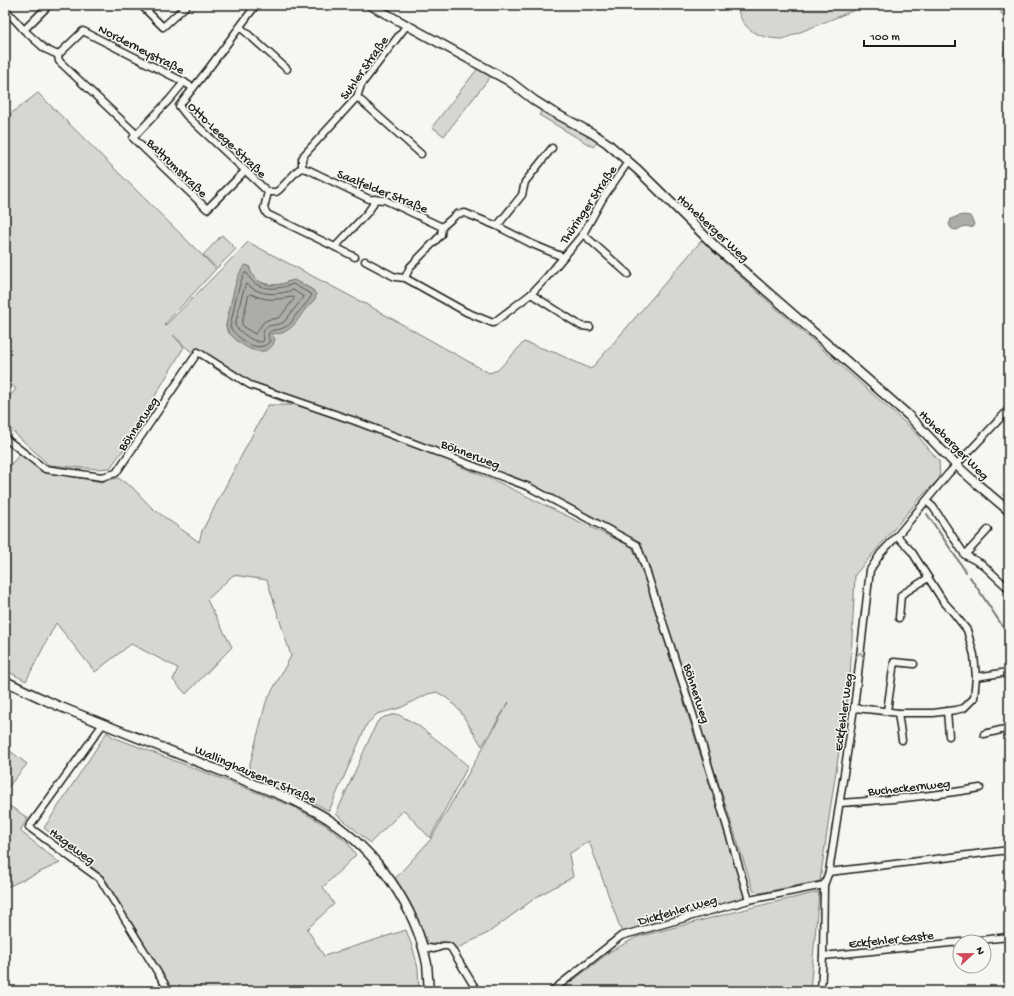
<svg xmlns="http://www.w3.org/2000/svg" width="1014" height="996" font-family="'Gochi Hand',sans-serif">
  <rect width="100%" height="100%" fill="#f6f6f2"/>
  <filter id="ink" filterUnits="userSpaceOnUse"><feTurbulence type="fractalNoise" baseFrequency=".025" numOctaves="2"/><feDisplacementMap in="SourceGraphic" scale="8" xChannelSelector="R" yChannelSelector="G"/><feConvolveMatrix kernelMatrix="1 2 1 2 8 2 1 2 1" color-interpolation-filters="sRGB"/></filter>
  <g filter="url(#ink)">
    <g fill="#d6d6d2" stroke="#797977" fill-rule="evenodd">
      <path d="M 737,5 L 867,5 L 783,39 C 760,39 740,30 737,5 Z"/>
      <path d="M 997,5 L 1009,5 L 1009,68 L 1003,59 L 1008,25 Z"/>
      <path d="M 479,67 L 494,72 L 444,136 L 432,127 Z"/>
      <path d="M 38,93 L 216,269 L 164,325 L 165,326 L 248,242 L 373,308 L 489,373 L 498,370 L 524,342 L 556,353 L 591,369 L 702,240 L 724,262 L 911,428 L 939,461 L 940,478 L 921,497 L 855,575 L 850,680 L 831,804 L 820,881 L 760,893 L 753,890 L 646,559 L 641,545 L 635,540 L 528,484 L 440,451 L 457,465 L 500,483 L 563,514 L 632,547 L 641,567 L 669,654 L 745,898 L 622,933 L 589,841 L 569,854 L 573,877 L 538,896 L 488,933 L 452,951 L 445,942 L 439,942 L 431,945 L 420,944 L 391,883 L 431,839 L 509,702 L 482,746 L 460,711 L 448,699 L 437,692 L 428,694 L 400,708 L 377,714 L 367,724 L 329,811 L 299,794 L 248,772 L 266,702 L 291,656 L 267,580 L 233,575 L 207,600 L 232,647 L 186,694 L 173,680 L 178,668 L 131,644 L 95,672 L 56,623 L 26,681 L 5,670 L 5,471 L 21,453 L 44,471 L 101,482 L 118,478 L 132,487 L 152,508 L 199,542 L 202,531 L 268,405 L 292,405 L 273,398 L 223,374 L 189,350 L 173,335 L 184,347 L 123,450 L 110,468 L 97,469 L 49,465 L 5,424 L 5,402 L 16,389 L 5,378 L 5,118 ZM 249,266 C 250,269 251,273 252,275 C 258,284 272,286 282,284 C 285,283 288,281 291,281 C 295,280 310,288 314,291 L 314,300 C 307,307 299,314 295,323 L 273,333 L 271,336 L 275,339 L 252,350 L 236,339 L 227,331 L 226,325 L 237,280 Z"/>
      <path d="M 542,110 L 571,126 L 598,142 L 593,147 L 539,115 Z"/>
      <path d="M 222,235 L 236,249 L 217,268 L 203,255 Z"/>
      <path d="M 397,714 L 416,724 L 441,743 L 468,766 L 430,838 L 404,810 L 370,843 L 353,828 L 336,814 L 377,722 L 384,717 Z"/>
      <path d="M 107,732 L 113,737 L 292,806 L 327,826 L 348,843 L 356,855 L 323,887 L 334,904 L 307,929 L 324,956 L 406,930 L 413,949 L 418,968 L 419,991 L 170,991 L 171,988 L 104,877 L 44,828 Z"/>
      <path d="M 5,747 L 27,764 L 5,791 Z"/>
      <path d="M 5,803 L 28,818 L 20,831 L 60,863 L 5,888 Z"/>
      <path d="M 819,892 L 810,991 L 572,991 L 567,985 L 611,951 L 637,937 L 758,906 Z"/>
    </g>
    <g fill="#acaca9" stroke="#727271">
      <path d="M 964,215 L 970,216 L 974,224 L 972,228 C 966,225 963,226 957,230 L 952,229 L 949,225 L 951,219 L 958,216 Z"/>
      <path d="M 246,265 L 249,266 C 253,283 266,287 282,284 C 286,283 290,281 294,280 L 311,289 L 316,294 C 316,297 316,298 314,300 C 312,303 309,305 307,307 C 300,315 296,326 286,331 C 282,334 278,334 273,333 L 272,335 L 275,339 C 268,368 226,338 226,325 C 230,311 235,271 246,265 Z"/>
    </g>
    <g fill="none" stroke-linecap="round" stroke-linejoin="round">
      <g stroke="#565654" stroke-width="1">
        <path d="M 245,273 L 247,273 C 255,292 277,290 293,284 L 309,293 L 312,295 C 310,300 300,310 296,315 C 294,317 293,320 291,323 C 289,325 286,327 283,328 C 279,331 272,328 269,333 C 267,336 269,339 270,341 C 259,356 237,338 230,327 L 236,298 L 241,281 Z"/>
        <path d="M 246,284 C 249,285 251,288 254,289 C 266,296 281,294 293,290 L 304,297 L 303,298 L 284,322 C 275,328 259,321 264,340 L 262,342 C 252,342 242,333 235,326 L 241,299 Z"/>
        <path d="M 249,295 L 251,294 C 259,298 268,300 277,299 C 283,299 289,297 294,297 L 294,299 L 280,317 C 275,320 270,318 265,321 C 260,325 259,331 255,334 L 245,328 L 242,324 Z"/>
      </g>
      <g stroke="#727271" stroke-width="2">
        <path d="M 927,514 L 966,572"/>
        <path d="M 970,577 L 1009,636"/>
      </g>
      <g stroke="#1c1c1c" stroke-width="9">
        <g id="minor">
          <path d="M 141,5 L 163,27 L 187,5"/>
          <path d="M 256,5 L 209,68 L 179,106 L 186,115 L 268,192"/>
          <path d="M 5,9 L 24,30 L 45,49 L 58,55"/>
          <path d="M 240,27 L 287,69"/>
          <path d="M 24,30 L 49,5"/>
          <path d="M 184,82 L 170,99 L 133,138 L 207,209 L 245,171"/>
          <path d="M 357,97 L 421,154"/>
          <path d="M 136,134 L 59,61 L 58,55 L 83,31 L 184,82 L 193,88"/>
          <path d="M 552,148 L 525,182 L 522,195 L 497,226 L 532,244 L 563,257"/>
          <path d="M 302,168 L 309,170 L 369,199 L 385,200 L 442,227 L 457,214 L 465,213 L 497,226"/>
          <path d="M 375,199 L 372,206 L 368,212 L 335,247 L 267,214 L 264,208 L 268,192 L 276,192 L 279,190 L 298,170 L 302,168 L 302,159 L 304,155 L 357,97 L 361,85 L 407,25"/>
          <path d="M 583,234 L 628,274"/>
          <path d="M 335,247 L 355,257"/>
          <path d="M 365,261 L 395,277 L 405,278 L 466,312 L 493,323 L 531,294 L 546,278 L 583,234 L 603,198 L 628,162"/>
          <path d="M 405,278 L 410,267 L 441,235 L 442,227"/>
          <path d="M 531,294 L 581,326 L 590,327"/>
          <path d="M 5,438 L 45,469 L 102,477 L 116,473 L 198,352 L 250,385 L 355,421 L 529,487 L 637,545 L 645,567 L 696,724 L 749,900"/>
          <path d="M 926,501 L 933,507 L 965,555 L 982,564 L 1009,589"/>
          <path d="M 965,555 L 988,530"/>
          <path d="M 899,618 L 901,595 L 928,578"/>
          <path d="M 976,677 L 1008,672"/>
          <path d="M 854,708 L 876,710 L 898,713 L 933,713 L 956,710 L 964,708 L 974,698 L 976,677 L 974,655 L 967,630 L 952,611 L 943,601 L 912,552 L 897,536"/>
          <path d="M 887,711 L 894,662 L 914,664"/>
          <path d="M 947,711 L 949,736"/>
          <path d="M 898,713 L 902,740"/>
          <path d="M 103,724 L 29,827 L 100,879 L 166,986 L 164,991"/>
          <path d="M 984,734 L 1009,728"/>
          <path d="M 840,803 C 887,800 934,796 980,788"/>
          <path d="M 829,872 L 1009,850"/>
          <path d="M 423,947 L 434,949 L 443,946 L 448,946 L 451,948 L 477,991"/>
          <path d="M 823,956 L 1009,937"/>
          <path d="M 552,991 L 621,936 L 749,900 L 824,885"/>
          <path d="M 821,991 L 823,956 L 824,885 L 829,872 L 854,708 L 870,570 L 881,553 L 897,536 L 948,474 L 1009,409"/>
        </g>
      </g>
      <g stroke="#1c1c1c" stroke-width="11">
        <g id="tertiary">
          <path d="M 370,5 L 509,81 L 535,101 L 551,111 L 592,133 L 607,143 L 638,170 L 717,248 L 747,274 L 908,415 L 956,465 L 976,483 L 1009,511"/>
          <path d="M 5,681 L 30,693 L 56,705 L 293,800 C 305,806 317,812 328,819 C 377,852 415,905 427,964 C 428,973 428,982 429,991"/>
        </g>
      </g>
      <use href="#minor" stroke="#f6f6f2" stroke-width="6"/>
      <use href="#tertiary" stroke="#f6f6f2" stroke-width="8"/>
    </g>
    <defs><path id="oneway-chevron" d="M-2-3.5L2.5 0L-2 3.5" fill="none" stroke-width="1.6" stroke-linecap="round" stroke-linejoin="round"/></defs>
    <use stroke="#949492" href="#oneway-chevron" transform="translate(860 655) rotate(-83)"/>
  </g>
  <g text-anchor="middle" stroke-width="3" stroke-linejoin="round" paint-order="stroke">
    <g font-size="13" fill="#1c1c1c" stroke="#f6f6f2">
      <text transform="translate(142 48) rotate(27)" y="5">Norderneystraße</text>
      <text transform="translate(363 67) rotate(-55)" y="5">Suhler Straße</text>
      <text transform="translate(228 139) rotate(44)" y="5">Otto-Leege-Straße</text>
      <text transform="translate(178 167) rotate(44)" y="5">Baltrumstraße</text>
      <text transform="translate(383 190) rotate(22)" y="5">Saalfelder Straße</text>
      <text transform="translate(587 204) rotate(-56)" y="5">Thüringer Straße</text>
      <text transform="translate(714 227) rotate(43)" y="5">Hoheberger Weg</text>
      <text transform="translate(137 423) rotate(-56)" y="5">Böhnerweg</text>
      <text transform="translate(955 444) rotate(45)" y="5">Hoheberger Weg</text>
      <text transform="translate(471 453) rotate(21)" y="5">Böhnerweg</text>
      <text transform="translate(698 693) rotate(72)" y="5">Böhnerweg</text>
      <text transform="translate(842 712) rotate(-82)" y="5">Eckfehler Weg</text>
      <text transform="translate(256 773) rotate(23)" y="5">Wallinghausener Straße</text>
      <text transform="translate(909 786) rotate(-6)" y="5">Bucheckernweg</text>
      <text transform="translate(73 845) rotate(36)" y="5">Hageweg</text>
      <text transform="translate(677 909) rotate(-16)" y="5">Dickfehler Weg</text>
      <text transform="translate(891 938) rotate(-6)" y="5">Eckfehler Gaste</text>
    </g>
  </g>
  <rect width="1014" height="996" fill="none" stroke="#f6f6f2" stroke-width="20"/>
  <rect x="10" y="10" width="994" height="976" fill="none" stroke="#1c1c1c" stroke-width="1.5" filter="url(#ink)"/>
  <g transform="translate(972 954) rotate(68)"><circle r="19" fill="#f6f6f2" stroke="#9f9f9c"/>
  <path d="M0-3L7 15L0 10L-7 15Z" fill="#d1495b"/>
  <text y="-6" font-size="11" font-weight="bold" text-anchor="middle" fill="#1c1c1c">N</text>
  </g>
  <path d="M864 40v6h91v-6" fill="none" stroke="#1c1c1c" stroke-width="2"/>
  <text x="870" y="40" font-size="12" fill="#1c1c1c" stroke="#f6f6f2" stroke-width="3" paint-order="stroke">100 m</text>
</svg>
